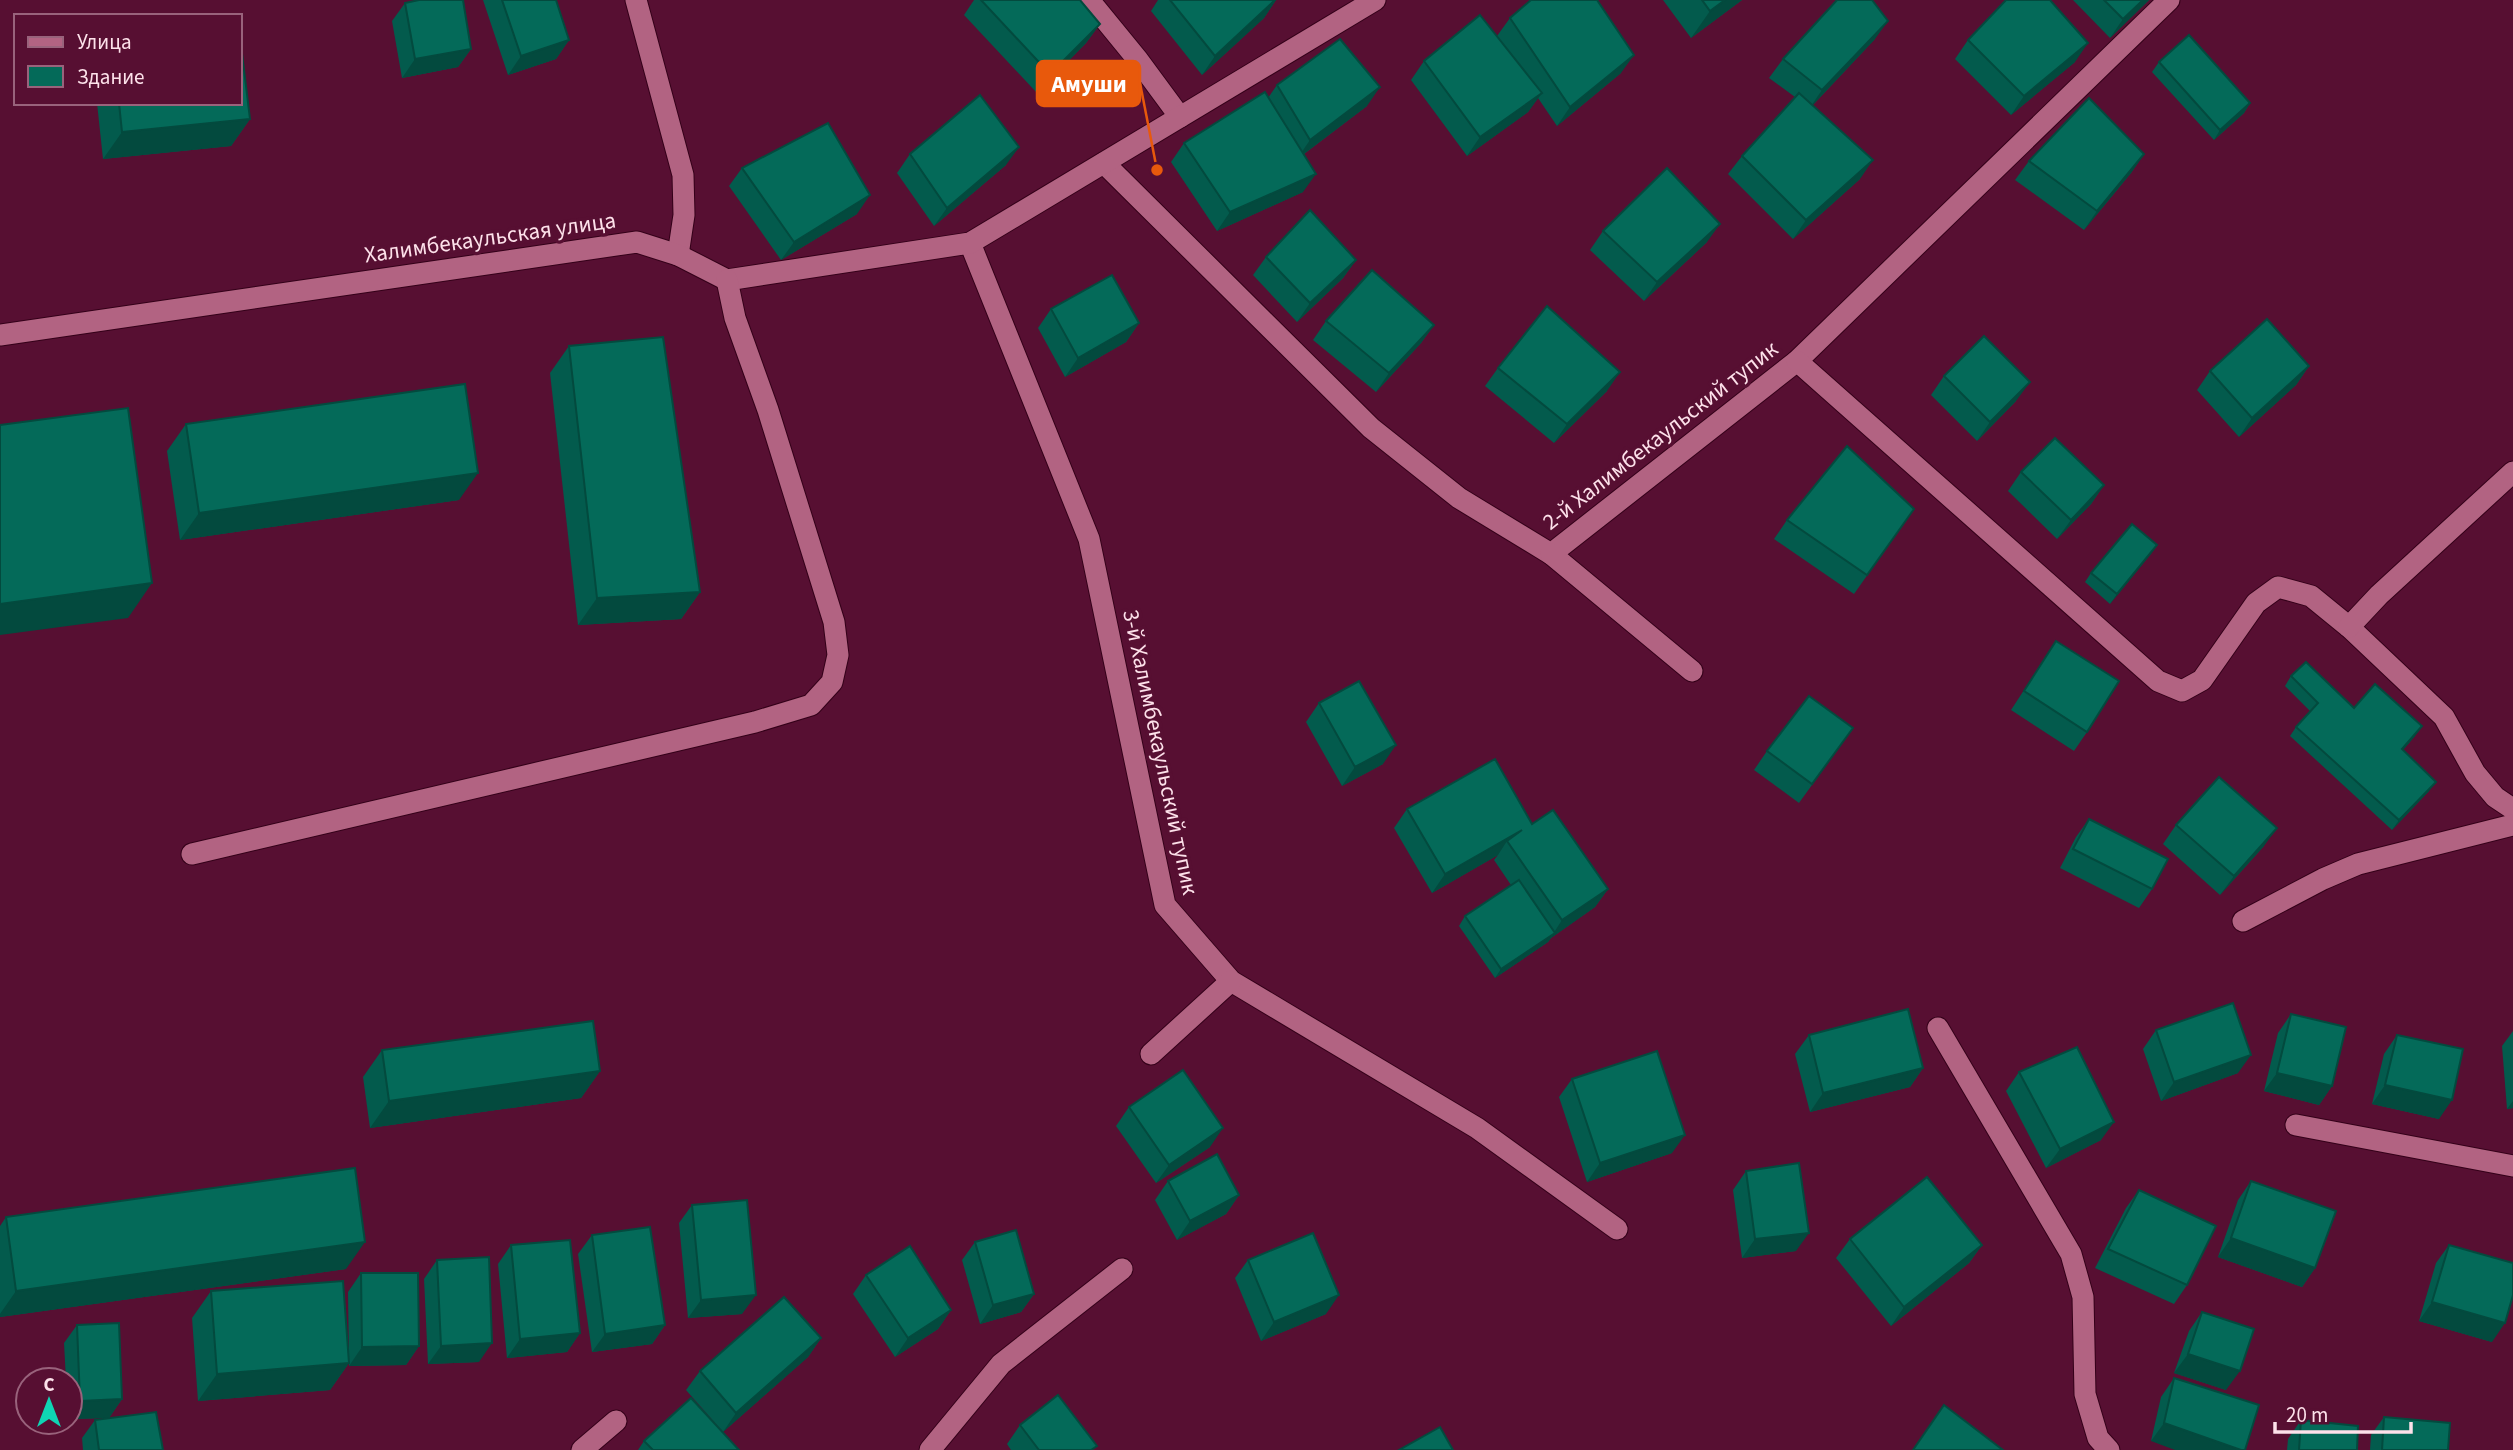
<svg xmlns="http://www.w3.org/2000/svg" width="2513" height="1450" font-family="'Source Sans 3',sans-serif">
  <rect width="100%" height="100%" fill="#570f32"/>
  <g fill="none" stroke-linecap="round" stroke-linejoin="round">
    <g stroke="#340019" stroke-width="23">
      <g id="minor">
        <path d="M 636,0 L 683,175 L 684,215 L 678,255"/>
        <path d="M 1089,0 L 1138,60 L 1180,117"/>
        <path d="M 1104,163 L 1371,428 L 1459,498 L 1551,554 L 1797,361 L 2169,0"/>
        <path d="M 970,243 L 1089,539 L 1165,905 L 1231,981 L 1477,1128 L 1617,1229"/>
        <path d="M 0,335 L 637,242 L 678,255 L 727,280 L 970,243 L 1375,0"/>
        <path d="M 1797,361 L 2158,681 L 2182,691 L 2202,680 L 2256,603 L 2278,587 L 2311,596 L 2349,627 L 2444,717 L 2475,773 L 2495,797 L 2513,809"/>
        <path d="M 1551,554 L 1692,671"/>
        <path d="M 2349,627 L 2379,595 L 2513,472"/>
        <path d="M 192,854 L 755,722 L 811,705 L 832,682 L 838,655 L 834,622 L 768,410 L 735,318 L 727,280"/>
        <path d="M 2243,921 L 2323,879 L 2358,864 L 2513,825"/>
        <path d="M 1938,1028 L 2071,1254 L 2083,1297 L 2085,1394 L 2098,1438 L 2109,1450"/>
        <path d="M 1151,1054 L 1231,981"/>
        <path d="M 2296,1125 L 2513,1166"/>
        <path d="M 582,1450 L 616,1421"/>
        <path d="M 930,1450 L 1001,1364 L 1122,1269"/>
      </g>
    </g>
    <use href="#minor" stroke="#b26382" stroke-width="21"/>
  </g>
  <g fill="#035b4d">
    <path d="M 483,0 L 556,0 L 569,40 L 556,59 L 508,75 Z"/>
    <path d="M 974,0 L 1080,0 L 1100,24 L 1086,43 L 1037,93 L 964,15 Z"/>
    <path d="M 1158,0 L 1276,0 L 1264,18 L 1202,75 L 1151,11 Z"/>
    <path d="M 1663,0 L 1742,0 L 1691,38 Z"/>
    <path d="M 2073,0 L 2149,0 L 2110,38 Z"/>
    <path d="M 405,3 L 471,49 L 458,67 L 402,78 L 392,21 Z"/>
    <path d="M 1510,18 L 1621,73 L 1557,126 L 1538,98 L 1528,112 L 1467,156 L 1411,80 L 1424,61 L 1497,36 Z"/>
    <path d="M 1875,39 L 1812,106 L 1860,179 L 1793,239 L 1728,174 L 1742,156 L 1795,97 L 1769,78 L 1783,59 Z"/>
    <path d="M 1968,40 L 2075,62 L 2011,115 L 1955,59 Z"/>
    <path d="M 2159,62 L 2250,103 L 2244,113 L 2214,140 L 2152,72 Z"/>
    <path d="M 1277,85 L 1367,106 L 1304,154 L 1303,192 L 1217,231 L 1171,162 L 1184,143 L 1268,98 Z"/>
    <path d="M 97,103 L 240,103 L 250,119 L 231,146 L 103,159 Z"/>
    <path d="M 910,154 L 1006,165 L 934,226 L 897,173 Z"/>
    <path d="M 2144,154 L 2131,173 L 2084,230 L 2015,180 L 2029,161 Z"/>
    <path d="M 742,168 L 857,214 L 781,260 L 729,186 Z"/>
    <path d="M 1603,231 L 1707,242 L 1644,301 L 1590,250 Z"/>
    <path d="M 1266,257 L 1356,260 L 1343,278 L 1297,322 L 1253,275 Z"/>
    <path d="M 1051,309 L 1139,323 L 1126,342 L 1065,377 L 1038,328 Z"/>
    <path d="M 1326,321 L 1434,325 L 1421,343 L 1376,392 L 1313,340 Z"/>
    <path d="M 569,346 L 700,592 L 681,619 L 578,625 L 550,373 Z"/>
    <path d="M 2309,366 L 2296,385 L 2239,437 L 2197,390 L 2210,371 Z"/>
    <path d="M 1498,368 L 1607,391 L 1554,443 L 1485,386 Z"/>
    <path d="M 1944,376 L 2016,401 L 1977,441 L 1931,395 Z"/>
    <path d="M 186,424 L 459,500 L 180,540 L 167,451 Z"/>
    <path d="M 2021,472 L 2104,485 L 2091,504 L 2057,539 L 2008,491 Z"/>
    <path d="M 1914,509 L 1854,594 L 1774,539 L 1787,520 Z"/>
    <path d="M 2157,545 L 2110,604 L 2085,582 L 2091,573 Z"/>
    <path d="M 2056,641 L 2087,732 L 2074,751 L 2011,710 Z"/>
    <path d="M 2291,676 L 2354,708 L 2415,736 L 2403,750 L 2429,791 L 2392,830 L 2290,736 L 2296,727 L 2311,712 L 2285,686 Z"/>
    <path d="M 1319,703 L 1383,764 L 1342,786 L 1306,722 Z"/>
    <path d="M 1853,728 L 1799,803 L 1754,770 L 1767,751 Z"/>
    <path d="M 1407,809 L 1532,824 L 1608,889 L 1595,907 L 1551,938 L 1548,942 L 1495,978 L 1459,926 L 1465,916 L 1511,885 L 1494,860 L 1498,855 L 1432,893 L 1394,828 Z"/>
    <path d="M 2089,819 L 2152,889 L 2139,908 L 2060,868 L 2076,837 Z"/>
    <path d="M 2176,825 L 2264,846 L 2220,895 L 2163,844 Z"/>
    <path d="M 2291,1014 L 2332,1086 L 2319,1105 L 2264,1091 L 2278,1033 Z"/>
    <path d="M 2156,1030 L 2238,1073 L 2161,1101 L 2143,1049 Z"/>
    <path d="M 2513,1031 L 2513,1108 L 2507,1109 L 2502,1046 Z"/>
    <path d="M 1809,1035 L 1923,1068 L 1910,1087 L 1810,1112 L 1795,1054 Z"/>
    <path d="M 2397,1035 L 2439,1119 L 2372,1104 L 2384,1054 Z"/>
    <path d="M 382,1050 L 600,1071 L 581,1098 L 370,1128 L 363,1077 Z"/>
    <path d="M 2019,1072 L 2101,1140 L 2046,1168 L 2006,1091 Z"/>
    <path d="M 1572,1079 L 1672,1153 L 1587,1182 L 1559,1097 Z"/>
    <path d="M 1129,1107 L 1210,1147 L 1156,1183 L 1116,1126 Z"/>
    <path d="M 1746,1171 L 1796,1251 L 1742,1258 L 1733,1190 Z"/>
    <path d="M 1168,1181 L 1239,1195 L 1226,1214 L 1177,1240 L 1155,1200 Z"/>
    <path d="M 2251,1181 L 2315,1268 L 2302,1287 L 2218,1257 L 2238,1200 Z"/>
    <path d="M 2139,1190 L 2187,1285 L 2174,1304 L 2095,1268 L 2126,1208 Z"/>
    <path d="M 692,1205 L 742,1314 L 688,1318 L 679,1223 Z"/>
    <path d="M 6,1217 L 346,1269 L 0,1317 L 0,1226 Z"/>
    <path d="M 592,1235 L 665,1325 L 652,1344 L 592,1352 L 578,1254 Z"/>
    <path d="M 1850,1239 L 1982,1245 L 1969,1263 L 1891,1326 L 1836,1258 Z"/>
    <path d="M 975,1242 L 1034,1294 L 1021,1312 L 980,1324 L 962,1260 Z"/>
    <path d="M 511,1245 L 580,1333 L 567,1352 L 507,1358 L 498,1264 Z"/>
    <path d="M 2449,1245 L 2492,1342 L 2419,1321 L 2436,1263 Z"/>
    <path d="M 437,1260 L 479,1362 L 428,1364 L 424,1279 Z"/>
    <path d="M 1248,1260 L 1326,1314 L 1261,1341 L 1235,1278 Z"/>
    <path d="M 361,1273 L 419,1346 L 406,1365 L 349,1366 L 349,1363 L 330,1390 L 198,1401 L 192,1318 L 211,1291 L 349,1359 L 348,1292 Z"/>
    <path d="M 866,1275 L 951,1310 L 938,1329 L 895,1357 L 853,1294 Z"/>
    <path d="M 2202,1312 L 2226,1390 L 2174,1373 L 2189,1331 Z"/>
    <path d="M 77,1325 L 122,1399 L 109,1418 L 163,1450 L 83,1450 L 82,1438 L 95,1420 L 107,1418 L 70,1419 L 70,1380 L 66,1380 L 64,1343 Z"/>
    <path d="M 821,1338 L 808,1357 L 723,1432 L 686,1390 L 700,1371 Z"/>
    <path d="M 2174,1378 L 2259,1405 L 2151,1441 L 2161,1397 Z"/>
    <path d="M 2384,1417 L 2448,1450 L 2370,1450 L 2371,1435 Z"/>
    <path d="M 2301,1420 L 2357,1450 L 2287,1450 L 2288,1439 Z"/>
    <path d="M 1020,1425 L 1094,1450 L 1011,1450 L 1007,1444 Z"/>
    <path d="M 644,1441 L 739,1450 L 638,1450 Z"/>
  </g>
  <g fill="#034a3e">
    <path d="M 1276,0 L 1264,18 L 1202,75 L 1215,56 Z"/>
    <path d="M 1725,0 L 1742,0 L 1691,38 L 1710,11 Z"/>
    <path d="M 2143,0 L 2149,0 L 2110,38 L 2123,19 Z"/>
    <path d="M 1888,21 L 1875,39 L 1809,109 L 1822,90 Z"/>
    <path d="M 1100,24 L 1086,43 L 1037,93 L 1050,74 Z"/>
    <path d="M 569,40 L 556,59 L 508,75 L 521,56 Z"/>
    <path d="M 2088,43 L 2075,62 L 2011,115 L 2024,96 Z"/>
    <path d="M 471,49 L 458,67 L 402,78 L 415,59 Z"/>
    <path d="M 1634,55 L 1621,73 L 1557,126 L 1570,107 Z"/>
    <path d="M 1380,87 L 1367,106 L 1297,159 L 1310,140 Z"/>
    <path d="M 1542,93 L 1528,112 L 1467,156 L 1480,137 Z"/>
    <path d="M 2250,103 L 2244,113 L 2214,140 L 2220,130 Z"/>
    <path d="M 250,119 L 231,146 L 103,159 L 122,132 Z"/>
    <path d="M 1019,147 L 1006,165 L 934,226 L 947,208 Z"/>
    <path d="M 2144,154 L 2131,173 L 2084,230 L 2097,211 Z"/>
    <path d="M 1873,160 L 1860,179 L 1793,239 L 1806,220 Z"/>
    <path d="M 1316,174 L 1303,192 L 1217,231 L 1230,212 Z"/>
    <path d="M 870,195 L 857,214 L 781,260 L 794,242 Z"/>
    <path d="M 1720,224 L 1707,242 L 1644,301 L 1657,282 Z"/>
    <path d="M 1356,260 L 1343,278 L 1297,322 L 1310,303 Z"/>
    <path d="M 1139,323 L 1126,342 L 1065,377 L 1078,358 Z"/>
    <path d="M 1434,325 L 1421,343 L 1376,392 L 1389,373 Z"/>
    <path d="M 2309,366 L 2296,385 L 2239,437 L 2252,418 Z"/>
    <path d="M 1620,372 L 1607,391 L 1554,443 L 1567,424 Z"/>
    <path d="M 2030,382 L 2016,401 L 1977,441 L 1990,422 Z"/>
    <path d="M 478,473 L 459,500 L 180,540 L 199,513 Z"/>
    <path d="M 2104,485 L 2091,504 L 2057,539 L 2071,520 Z"/>
    <path d="M 2157,545 L 2151,554 L 2110,604 L 2117,594 Z"/>
    <path d="M 152,583 L 128,618 L 0,635 L 0,604 Z"/>
    <path d="M 700,592 L 681,619 L 578,625 L 597,598 Z"/>
    <path d="M 2422,726 L 2415,736 L 2395,759 L 2402,749 Z"/>
    <path d="M 1396,745 L 1383,764 L 1342,786 L 1355,767 Z"/>
    <path d="M 2436,782 L 2429,791 L 2392,830 L 2399,820 Z"/>
    <path d="M 2277,828 L 2264,846 L 2220,895 L 2234,876 Z"/>
    <path d="M 1522,830 L 1507,841 L 1498,855 L 1432,893 L 1445,874 Z"/>
    <path d="M 1608,889 L 1595,907 L 1551,938 L 1548,942 L 1495,978 L 1501,969 L 1553,934 L 1562,920 Z"/>
    <path d="M 2251,1055 L 2238,1073 L 2161,1101 L 2174,1082 Z"/>
    <path d="M 1923,1068 L 1910,1087 L 1810,1112 L 1823,1093 Z"/>
    <path d="M 600,1071 L 581,1098 L 370,1128 L 389,1101 Z"/>
    <path d="M 2277,1073 L 2332,1086 L 2319,1105 L 2264,1091 Z"/>
    <path d="M 2385,1085 L 2452,1100 L 2439,1119 L 2372,1104 Z"/>
    <path d="M 2513,1101 L 2513,1108 L 2507,1109 Z"/>
    <path d="M 2114,1122 L 2101,1140 L 2046,1168 L 2060,1149 Z"/>
    <path d="M 1223,1128 L 1210,1147 L 1156,1183 L 1169,1165 Z"/>
    <path d="M 1685,1135 L 1672,1153 L 1587,1182 L 1600,1163 Z"/>
    <path d="M 1239,1195 L 1226,1214 L 1177,1240 L 1190,1221 Z"/>
    <path d="M 1809,1233 L 1796,1251 L 1742,1258 L 1755,1239 Z"/>
    <path d="M 2231,1238 L 2315,1268 L 2302,1287 L 2218,1257 Z"/>
    <path d="M 365,1242 L 346,1269 L 0,1317 L 0,1314 L 16,1291 Z"/>
    <path d="M 1982,1245 L 1969,1263 L 1891,1326 L 1904,1307 Z"/>
    <path d="M 1034,1294 L 1021,1312 L 980,1324 L 993,1305 Z"/>
    <path d="M 756,1295 L 742,1314 L 688,1318 L 701,1300 Z"/>
    <path d="M 1339,1295 L 1326,1314 L 1261,1341 L 1274,1322 Z"/>
    <path d="M 2432,1302 L 2505,1323 L 2492,1342 L 2419,1321 Z"/>
    <path d="M 951,1310 L 938,1329 L 895,1357 L 908,1338 Z"/>
    <path d="M 665,1325 L 652,1344 L 592,1352 L 605,1334 Z"/>
    <path d="M 580,1333 L 567,1352 L 507,1358 L 520,1339 Z"/>
    <path d="M 821,1338 L 808,1357 L 723,1432 L 736,1413 Z"/>
    <path d="M 492,1343 L 479,1362 L 428,1364 L 441,1346 Z"/>
    <path d="M 419,1346 L 406,1365 L 349,1366 L 362,1347 Z"/>
    <path d="M 2188,1354 L 2240,1371 L 2226,1390 L 2174,1373 Z"/>
    <path d="M 349,1363 L 330,1390 L 198,1401 L 217,1374 Z"/>
    <path d="M 122,1399 L 109,1418 L 70,1419 L 70,1415 L 80,1401 Z"/>
    <path d="M 2164,1423 L 2241,1450 L 2175,1450 L 2151,1441 Z"/>
  </g>
  <g fill="#046a59" stroke="#034a3e" stroke-width="2">
    <path d="M 419,0 L 463,0 L 471,49 L 415,59 L 405,3 Z"/>
    <path d="M 502,0 L 556,0 L 569,40 L 521,56 Z"/>
    <path d="M 981,0 L 1080,0 L 1100,24 L 1050,74 Z"/>
    <path d="M 1170,0 L 1275,0 L 1215,56 Z"/>
    <path d="M 1531,0 L 1597,0 L 1634,55 L 1570,107 L 1510,18 Z"/>
    <path d="M 1702,0 L 1725,0 L 1710,11 Z"/>
    <path d="M 1837,0 L 1872,0 L 1888,21 L 1822,90 L 1783,59 Z"/>
    <path d="M 2006,0 L 2050,0 L 2088,43 L 2024,96 L 1968,40 Z"/>
    <path d="M 2104,0 L 2143,0 L 2123,19 Z"/>
    <path d="M 1480,15 L 1542,93 L 1480,137 L 1424,61 Z"/>
    <path d="M 2189,35 L 2250,103 L 2220,130 L 2159,62 Z"/>
    <path d="M 240,37 L 250,119 L 122,132 L 119,103 L 240,103 Z"/>
    <path d="M 1340,39 L 1380,87 L 1310,140 L 1277,85 Z"/>
    <path d="M 1265,92 L 1316,174 L 1230,212 L 1184,143 Z"/>
    <path d="M 1799,93 L 1873,160 L 1806,220 L 1742,156 Z"/>
    <path d="M 980,95 L 1019,147 L 947,208 L 910,154 Z"/>
    <path d="M 2089,98 L 2144,154 L 2097,211 L 2029,161 Z"/>
    <path d="M 828,123 L 870,195 L 794,242 L 742,168 Z"/>
    <path d="M 1667,168 L 1720,224 L 1657,282 L 1603,231 Z"/>
    <path d="M 1310,210 L 1356,260 L 1310,303 L 1266,257 Z"/>
    <path d="M 1372,270 L 1434,325 L 1389,373 L 1326,321 Z"/>
    <path d="M 1112,275 L 1139,323 L 1078,358 L 1051,309 Z"/>
    <path d="M 1547,306 L 1620,372 L 1567,424 L 1498,368 Z"/>
    <path d="M 2267,319 L 2309,366 L 2252,418 L 2210,371 Z"/>
    <path d="M 1984,336 L 2030,382 L 1990,422 L 1944,376 Z"/>
    <path d="M 663,337 L 700,592 L 597,598 L 569,346 Z"/>
    <path d="M 465,384 L 478,473 L 199,513 L 186,424 Z"/>
    <path d="M 128,408 L 152,583 L 0,604 L 0,425 Z"/>
    <path d="M 2055,438 L 2104,485 L 2071,520 L 2021,472 Z"/>
    <path d="M 1847,446 L 1914,509 L 1867,575 L 1787,520 Z"/>
    <path d="M 2132,524 L 2157,545 L 2117,594 L 2091,573 Z"/>
    <path d="M 2056,641 L 2119,681 L 2087,732 L 2024,691 Z"/>
    <path d="M 2306,662 L 2354,708 L 2375,684 L 2422,726 L 2402,749 L 2436,782 L 2399,820 L 2296,727 L 2318,703 L 2291,676 Z"/>
    <path d="M 1359,681 L 1396,745 L 1355,767 L 1319,703 Z"/>
    <path d="M 1809,696 L 1853,728 L 1812,784 L 1767,751 Z"/>
    <path d="M 1495,759 L 1532,824 L 1553,810 L 1608,889 L 1562,920 L 1507,841 L 1522,830 L 1445,874 L 1407,809 Z"/>
    <path d="M 2219,777 L 2277,828 L 2234,876 L 2176,825 Z"/>
    <path d="M 2089,819 L 2168,859 L 2152,889 L 2073,849 Z"/>
    <path d="M 1519,880 L 1555,933 L 1501,969 L 1465,916 Z"/>
    <path d="M 2233,1003 L 2251,1055 L 2174,1082 L 2156,1030 Z"/>
    <path d="M 1908,1009 L 1923,1068 L 1823,1093 L 1809,1035 Z"/>
    <path d="M 2291,1014 L 2346,1027 L 2332,1086 L 2277,1073 Z"/>
    <path d="M 593,1021 L 600,1071 L 389,1101 L 382,1050 Z"/>
    <path d="M 2397,1035 L 2463,1049 L 2452,1100 L 2385,1085 Z"/>
    <path d="M 2077,1047 L 2114,1122 L 2060,1149 L 2019,1072 Z"/>
    <path d="M 1657,1051 L 1685,1135 L 1600,1163 L 1572,1079 Z"/>
    <path d="M 1183,1070 L 1223,1128 L 1169,1165 L 1129,1107 Z"/>
    <path d="M 1217,1154 L 1239,1195 L 1190,1221 L 1168,1181 Z"/>
    <path d="M 1799,1163 L 1809,1233 L 1755,1239 L 1746,1171 Z"/>
    <path d="M 355,1168 L 365,1242 L 16,1291 L 6,1217 Z"/>
    <path d="M 1927,1177 L 1982,1245 L 1904,1307 L 1850,1239 Z"/>
    <path d="M 2251,1181 L 2336,1211 L 2315,1268 L 2231,1238 Z"/>
    <path d="M 2139,1190 L 2216,1226 L 2187,1285 L 2108,1249 Z"/>
    <path d="M 747,1200 L 756,1295 L 701,1300 L 692,1205 Z"/>
    <path d="M 650,1227 L 665,1325 L 605,1334 L 592,1235 Z"/>
    <path d="M 1016,1230 L 1034,1294 L 993,1305 L 975,1242 Z"/>
    <path d="M 1313,1233 L 1339,1295 L 1274,1322 L 1248,1260 Z"/>
    <path d="M 570,1240 L 580,1333 L 520,1339 L 511,1245 Z"/>
    <path d="M 2449,1245 L 2513,1263 L 2513,1295 L 2505,1323 L 2432,1302 Z"/>
    <path d="M 910,1246 L 951,1310 L 908,1338 L 866,1275 Z"/>
    <path d="M 489,1257 L 492,1343 L 441,1346 L 437,1260 Z"/>
    <path d="M 361,1273 L 418,1273 L 419,1346 L 362,1347 Z"/>
    <path d="M 343,1281 L 349,1363 L 217,1374 L 211,1291 Z"/>
    <path d="M 784,1297 L 821,1338 L 736,1413 L 700,1371 Z"/>
    <path d="M 2202,1312 L 2254,1329 L 2240,1371 L 2188,1354 Z"/>
    <path d="M 119,1323 L 122,1399 L 80,1401 L 77,1325 Z"/>
    <path d="M 2174,1378 L 2259,1405 L 2245,1450 L 2241,1450 L 2164,1423 Z"/>
    <path d="M 1058,1395 L 1097,1446 L 1091,1450 L 1039,1450 L 1020,1425 Z"/>
    <path d="M 691,1398 L 739,1450 L 653,1450 L 644,1441 Z"/>
    <path d="M 1944,1405 L 2003,1450 L 1913,1450 Z"/>
    <path d="M 156,1412 L 163,1450 L 99,1450 L 95,1420 Z"/>
    <path d="M 2384,1417 L 2450,1423 L 2448,1450 L 2382,1450 Z"/>
    <path d="M 2301,1420 L 2358,1426 L 2357,1450 L 2299,1450 Z"/>
    <path d="M 1440,1427 L 1453,1450 L 1399,1450 Z"/>
  </g>
  <g text-anchor="middle" stroke-width="7" stroke-linejoin="round" paint-order="stroke">
    <g font-size="23" fill="#fde1ea" stroke="#570f32">
      <text transform="translate(490 237) rotate(-8)" y="8">Халимбекаульская улица</text>
      <text transform="translate(1660 435) rotate(-38)" y="8">2-й Халимбекаульский тупик</text>
      <text transform="translate(1161 752) rotate(78)" y="8">3-й Халимбекаульский тупик</text>
    </g>
  </g>
  <path fill="none" stroke="#e8590c" stroke-width="2.5" d="M1157 170L1140 83"/>
  <circle fill="#e8590c" stroke="#570f32" stroke-width="2.5" cx="1157" cy="170" r="7"/>
  <rect fill="#e8590c" stroke="#e8590c" stroke-width="2.5" x="1037" y="61" width="103" height="45" rx="7"/>
  <g font-size="24" text-anchor="middle" font-weight="bold" fill="#fff">
    <text x="1089" y="92">Амуши</text>
  </g>
  <rect x="14" y="14" width="228" height="91" fill="#570f32" stroke="#99637c" stroke-width="2"/>
  <rect x="28" y="37" width="35" height="10" fill="#b26382" stroke="#99637c" stroke-width="2"/>
  <text x="77" y="49" font-size="21" fill="#fde1ea">Улица</text>
  <rect x="28" y="66" width="35" height="21" fill="#046a59" stroke="#99637c" stroke-width="2"/>
  <text x="77" y="84" font-size="21" fill="#fde1ea">Здание</text>
  <g transform="translate(49 1401)"><circle r="33" fill="#570f32" stroke="#99637c" stroke-width="2"/>
  <path d="M0-5L12 26L0 18L-12 26Z" fill="#0fd5b4"/>
  <text y="-10" font-size="19" font-weight="bold" text-anchor="middle" fill="#fde1ea">С</text>
  </g>
  <path d="M2275 1422v10h136v-10" fill="none" stroke="#fde1ea" stroke-width="3.5"/>
  <text x="2286" y="1422" font-size="21" fill="#fde1ea" stroke="#570f32" stroke-width="5" paint-order="stroke">20 m</text>
</svg>
